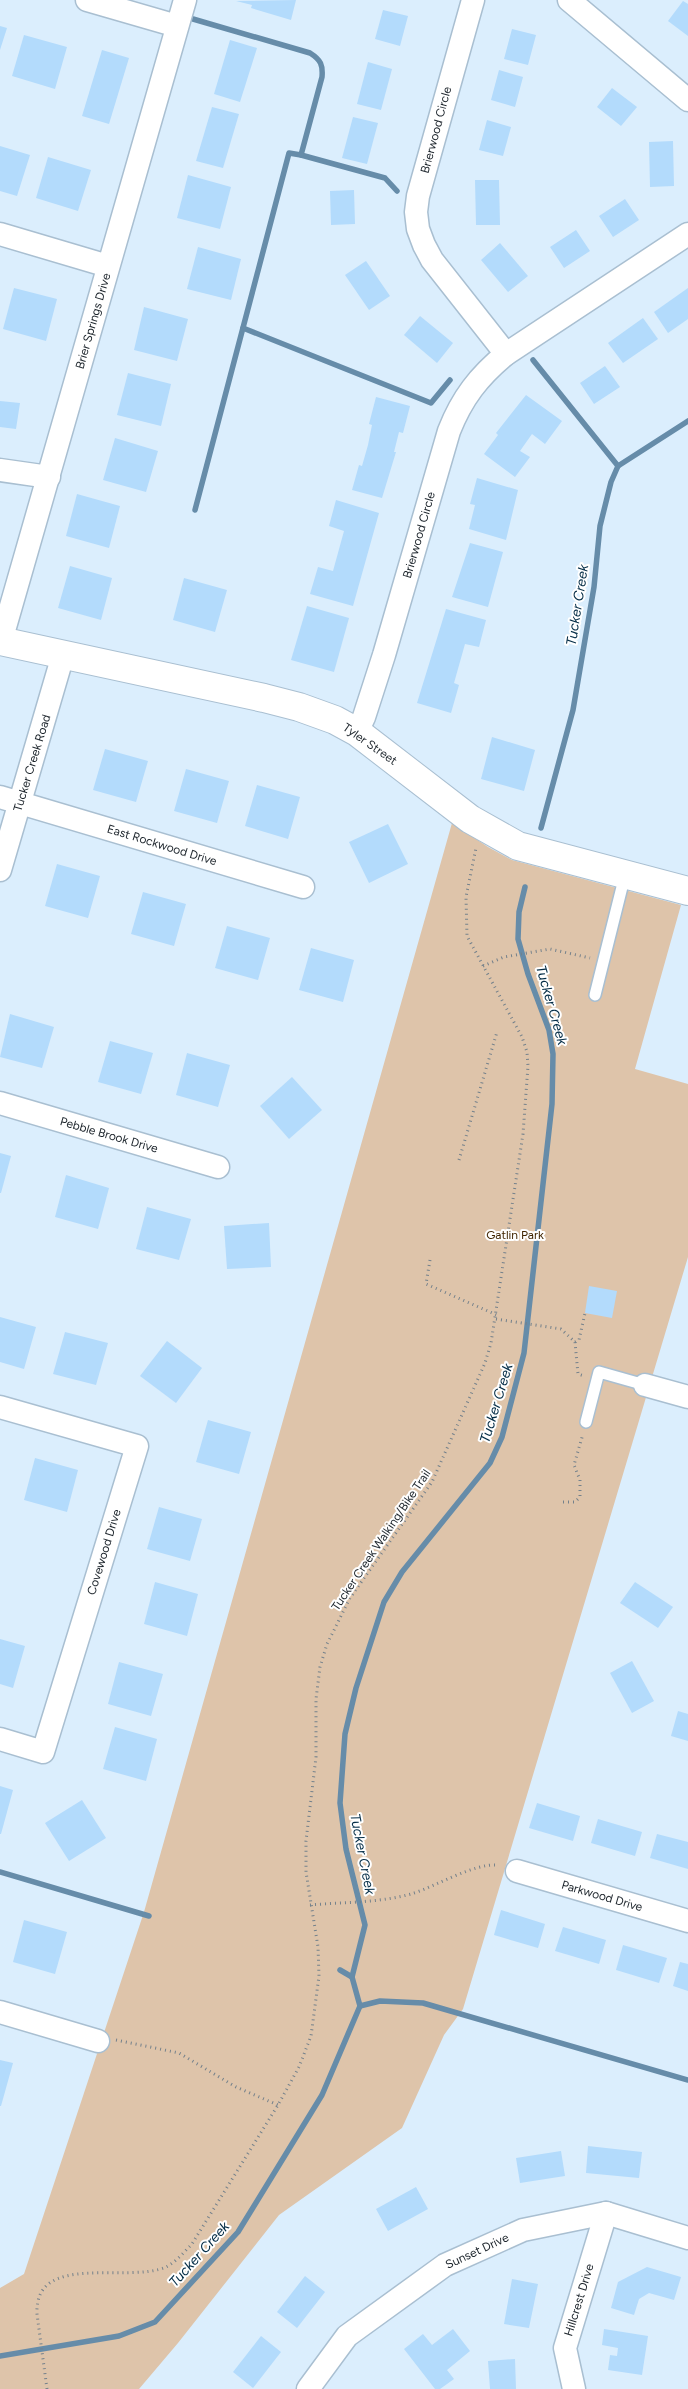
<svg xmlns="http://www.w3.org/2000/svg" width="688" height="2389" font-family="Figtree,sans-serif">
  <rect width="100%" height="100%" fill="#dbeefd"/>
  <path fill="#dec4aa" d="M 452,823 L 488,847 L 512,860 L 681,905 L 635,1069 L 688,1084 L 688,1257 L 463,2009 L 444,2035 L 402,2128 L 279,2215 L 178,2343 L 139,2389 L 0,2389 L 0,2288 L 24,2274 L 144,1912 Z"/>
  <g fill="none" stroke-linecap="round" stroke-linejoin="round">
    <g stroke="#668ca9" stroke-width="5.5">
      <path d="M 193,19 L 310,53 C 321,60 323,65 322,77 L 301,155 L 385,178 L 397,191"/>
      <path d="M 243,328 L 431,403 L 450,380"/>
      <path d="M 533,360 L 618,466"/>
      <path d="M 195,510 L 289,153 L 301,155"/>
      <path d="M 541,828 L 573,710 L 594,587 L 600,526 L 611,482 L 618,466 L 688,421"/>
      <path d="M 0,1872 L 149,1916"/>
      <path d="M 340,1970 L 352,1977"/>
      <path d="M 360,2006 L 380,2001 L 423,2003 L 688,2080"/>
      <path d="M 0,2356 L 119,2336 L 155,2322 L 238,2232 L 322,2095 L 360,2006 L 352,1977 L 365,1925 L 346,1849 L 340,1803 L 345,1734 L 356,1688 L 384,1602 L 402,1572 L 490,1463 L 502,1437 L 524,1353 L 552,1104 L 553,1054 L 549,1030 L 528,974 L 518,939 L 519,912 L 525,887"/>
    </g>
  </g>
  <g fill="#b3dbfc">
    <path d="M 296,0 L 291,20 L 251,8 L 252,5 L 236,1 Z"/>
    <path d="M 683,1 L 688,4 L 688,36 L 668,21 Z"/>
    <path d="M 383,10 L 408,16 L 400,46 L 375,39 Z"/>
    <path d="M 0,26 L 7,28 L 0,50 Z"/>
    <path d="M 512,29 L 536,35 L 528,65 L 504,59 Z"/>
    <path d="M 24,35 L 67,47 L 55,89 L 12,76 Z"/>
    <path d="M 230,40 L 257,48 L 240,102 L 214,94 Z"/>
    <path d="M 102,50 L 129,58 L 109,124 L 82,116 Z"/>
    <path d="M 368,62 L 392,69 L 381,110 L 357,104 Z"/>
    <path d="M 499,70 L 523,77 L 515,107 L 491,100 Z"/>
    <path d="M 612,88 L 637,107 L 621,126 L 597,107 Z"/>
    <path d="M 212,107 L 239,114 L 223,168 L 196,161 Z"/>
    <path d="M 353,117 L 378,123 L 367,164 L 342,158 Z"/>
    <path d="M 487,120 L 511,127 L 503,156 L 479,150 Z"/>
    <path d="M 673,141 L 674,186 L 650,187 L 649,142 Z"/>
    <path d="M 0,146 L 30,155 L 17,196 L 0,191 Z"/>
    <path d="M 48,157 L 91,170 L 78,211 L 36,198 Z"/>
    <path d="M 188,175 L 231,187 L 220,229 L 177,218 Z"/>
    <path d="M 475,180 L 499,180 L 500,225 L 476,225 Z"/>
    <path d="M 354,190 L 355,224 L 331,225 L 330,191 Z"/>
    <path d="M 625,199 L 639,220 L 613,237 L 599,216 Z"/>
    <path d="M 576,230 L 590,251 L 564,268 L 550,247 Z"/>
    <path d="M 500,243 L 528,276 L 508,292 L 481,260 Z"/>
    <path d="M 198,247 L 241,259 L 231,300 L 187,289 Z"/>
    <path d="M 366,261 L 390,296 L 369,310 L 345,275 Z"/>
    <path d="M 14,288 L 57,299 L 46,341 L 3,329 Z"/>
    <path d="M 688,288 L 688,319 L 668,333 L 654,312 Z"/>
    <path d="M 144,307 L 188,319 L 177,361 L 134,350 Z"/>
    <path d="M 420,316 L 453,343 L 437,363 L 404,335 Z"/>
    <path d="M 643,318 L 658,339 L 623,363 L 608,343 Z"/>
    <path d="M 605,366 L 620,387 L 594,404 L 580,383 Z"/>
    <path d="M 128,373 L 171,384 L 161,426 L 117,415 Z"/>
    <path d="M 526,395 L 562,421 L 545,444 L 532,434 L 520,451 L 530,457 L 515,477 L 484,454 L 498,435 L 496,433 Z"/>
    <path d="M 376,397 L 410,406 L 403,433 L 399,432 L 394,452 L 396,452 L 382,498 L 352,490 L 359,465 L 362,466 L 368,445 L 372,425 L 369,424 Z"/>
    <path d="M 0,401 L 20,403 L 16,429 L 0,427 Z"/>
    <path d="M 115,438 L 158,451 L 146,492 L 103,480 Z"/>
    <path d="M 477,478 L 518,490 L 506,540 L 469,529 L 475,505 L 470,504 Z"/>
    <path d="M 77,494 L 120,506 L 109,548 L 66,536 Z"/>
    <path d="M 336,500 L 379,513 L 353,606 L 310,594 L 318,567 L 333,571 L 344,531 L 329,526 Z"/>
    <path d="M 470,543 L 503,552 L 488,607 L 452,597 Z"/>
    <path d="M 70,566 L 112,578 L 101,620 L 58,608 Z"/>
    <path d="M 184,578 L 227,590 L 215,632 L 173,620 Z"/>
    <path d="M 307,606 L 349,618 L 334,672 L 291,660 Z"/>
    <path d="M 446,609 L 486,620 L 479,647 L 465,644 L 454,683 L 459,685 L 451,713 L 417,703 Z"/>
    <path d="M 492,737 L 535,750 L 524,791 L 481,779 Z"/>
    <path d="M 105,749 L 148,761 L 136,802 L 93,790 Z"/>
    <path d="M 186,769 L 229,781 L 217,823 L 174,811 Z"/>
    <path d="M 257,785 L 300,797 L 288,839 L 245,826 Z"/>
    <path d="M 388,824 L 408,864 L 369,883 L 349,842 Z"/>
    <path d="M 57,864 L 100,876 L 88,918 L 45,906 Z"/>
    <path d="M 143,892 L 186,904 L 174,946 L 131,934 Z"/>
    <path d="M 227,926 L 270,938 L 258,980 L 215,968 Z"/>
    <path d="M 311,948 L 354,960 L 343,1002 L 299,990 Z"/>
    <path d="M 10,1014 L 54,1027 L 42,1068 L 0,1057 Z"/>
    <path d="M 110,1041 L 153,1053 L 141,1094 L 98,1082 Z"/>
    <path d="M 187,1053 L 230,1065 L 218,1107 L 176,1095 Z"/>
    <path d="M 292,1077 L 322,1110 L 289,1139 L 260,1106 Z"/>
    <path d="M 0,1153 L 11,1156 L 1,1193 L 0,1193 Z"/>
    <path d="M 66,1175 L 109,1188 L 98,1229 L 55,1217 Z"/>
    <path d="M 147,1207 L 191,1219 L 179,1260 L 136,1249 Z"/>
    <path d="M 269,1223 L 271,1267 L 227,1269 L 224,1226 Z"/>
    <path d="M 589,1286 L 617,1291 L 612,1318 L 585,1313 Z"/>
    <path d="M 0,1317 L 36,1327 L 24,1369 L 0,1362 Z"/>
    <path d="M 65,1332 L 108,1343 L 96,1385 L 53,1374 Z"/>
    <path d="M 167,1341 L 202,1368 L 176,1403 L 140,1376 Z"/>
    <path d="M 208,1420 L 251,1432 L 239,1474 L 196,1462 Z"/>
    <path d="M 35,1458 L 78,1470 L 67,1512 L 24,1500 Z"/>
    <path d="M 159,1507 L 202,1519 L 190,1561 L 147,1549 Z"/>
    <path d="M 155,1582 L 198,1594 L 187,1636 L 144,1624 Z"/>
    <path d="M 635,1582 L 673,1607 L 658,1628 L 620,1603 Z"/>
    <path d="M 0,1639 L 25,1646 L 13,1688 L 0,1684 Z"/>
    <path d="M 632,1661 L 654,1701 L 632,1713 L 610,1673 Z"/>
    <path d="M 119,1662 L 163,1674 L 151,1716 L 108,1704 Z"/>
    <path d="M 678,1711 L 688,1714 L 688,1741 L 671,1736 Z"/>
    <path d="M 115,1727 L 157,1739 L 146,1781 L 103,1769 Z"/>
    <path d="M 0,1786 L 13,1790 L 1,1834 L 0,1834 Z"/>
    <path d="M 82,1800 L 106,1838 L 69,1861 L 45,1823 Z"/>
    <path d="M 537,1803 L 580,1816 L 573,1841 L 529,1828 Z"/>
    <path d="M 598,1819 L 642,1832 L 635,1856 L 591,1843 Z"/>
    <path d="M 657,1834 L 688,1842 L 688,1869 L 650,1858 Z"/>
    <path d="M 501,1910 L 545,1924 L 538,1948 L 494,1935 Z"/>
    <path d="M 24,1920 L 67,1932 L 55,1974 L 13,1962 Z"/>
    <path d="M 563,1927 L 606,1940 L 599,1964 L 555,1951 Z"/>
    <path d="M 623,1945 L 667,1958 L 659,1983 L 616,1970 Z"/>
    <path d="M 680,1962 L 688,1964 L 688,1991 L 673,1986 Z"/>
    <path d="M 0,2060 L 13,2063 L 1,2106 L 0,2106 Z"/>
    <path d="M 588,2146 L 642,2152 L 639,2178 L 586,2173 Z"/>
    <path d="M 561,2151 L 565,2176 L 520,2183 L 516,2158 Z"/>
    <path d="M 416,2187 L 428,2209 L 388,2231 L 376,2209 Z"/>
    <path d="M 647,2267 L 681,2277 L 674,2300 L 649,2293 L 639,2299 L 634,2315 L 611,2308 L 618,2282 Z"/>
    <path d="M 305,2276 L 325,2292 L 297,2328 L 277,2312 Z"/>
    <path d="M 512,2279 L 538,2284 L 529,2328 L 504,2324 Z"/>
    <path d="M 453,2329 L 470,2351 L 447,2370 L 454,2379 L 440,2389 L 435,2389 L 404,2349 L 423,2334 L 432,2345 Z"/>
    <path d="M 604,2329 L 648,2336 L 642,2375 L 608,2370 L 610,2355 L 617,2356 L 618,2348 L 602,2345 Z"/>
    <path d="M 261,2336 L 281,2352 L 253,2388 L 233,2372 Z"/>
    <path d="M 515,2359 L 516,2389 L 490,2389 L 488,2361 Z"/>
  </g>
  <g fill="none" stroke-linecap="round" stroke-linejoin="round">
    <g stroke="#a9bfd1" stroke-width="14">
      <g id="lane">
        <path d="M 595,995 L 625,875"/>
        <path d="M 586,1422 L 599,1372 L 645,1385"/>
      </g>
    </g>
    <g stroke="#a9bfd1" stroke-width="25">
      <g id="street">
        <path d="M 87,0 L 177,26"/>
        <path d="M 473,0 L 418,196 L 416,212 L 418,229 L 424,245 L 432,260 L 506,354"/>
        <path d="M 569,0 L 688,100"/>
        <path d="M 0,234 L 108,266"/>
        <path d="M 0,470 L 49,477"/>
        <path d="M 1,641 L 185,0"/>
        <path d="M 357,732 L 364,717 L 384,655 L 449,431 C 462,398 479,376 506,354 L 688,234"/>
        <path d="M 0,797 L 303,887"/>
        <path d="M 0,870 L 63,655"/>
        <path d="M 0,1103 L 218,1167"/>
        <path d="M 645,1385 L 688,1397"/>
        <path d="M 0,1407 L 137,1446 L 43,1752 L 0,1739"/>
        <path d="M 517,1871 L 688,1921"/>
        <path d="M 0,2012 L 98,2041"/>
        <path d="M 308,2389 L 347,2336 L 445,2265 L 523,2230 L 606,2213 L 688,2238"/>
        <path d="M 574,2389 L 565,2348 L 606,2213"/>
      </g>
    </g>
    <g stroke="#a9bfd1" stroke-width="30">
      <path id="secondary" d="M 0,641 L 264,698 L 299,707 L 335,720 L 357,732 L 470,819 L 518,846 L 688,891"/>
    </g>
    <g stroke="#74818b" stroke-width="3" stroke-dasharray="1 4" stroke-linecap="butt">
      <path d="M 483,966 L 504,957 L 550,949 L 590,958"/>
      <path d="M 459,1160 L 497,1032"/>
      <path d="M 430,1260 L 426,1284 L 497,1315"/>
      <path d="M 496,1319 L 561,1329 L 575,1342 L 578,1374 L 584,1376"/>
      <path d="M 575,1342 L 579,1340 L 585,1313"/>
      <path d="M 563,1502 L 575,1502 L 580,1497 L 580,1480 L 574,1465 L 583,1434"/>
      <path d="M 310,1905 C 344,1902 378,1903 411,1894 C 437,1886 474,1863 498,1865"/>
      <path d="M 116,2040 L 179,2053 L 236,2087 L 278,2105"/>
      <path d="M 47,2389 L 37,2314 C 34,2251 128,2284 166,2267 C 176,2262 184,2252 192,2244 L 278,2105 L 299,2067 L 311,2036 L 319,1976 L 318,1947 L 306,1872 L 306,1841 L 316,1757 L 316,1699 L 320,1667 L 327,1644 L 350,1598 L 432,1482 L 485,1363 L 491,1343 L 523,1134 L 528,1066 L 527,1052 L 522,1037 L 467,936 L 466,897 L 476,848"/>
    </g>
    <use href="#lane" stroke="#fff" stroke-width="11"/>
    <use href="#street" stroke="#fff" stroke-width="22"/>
    <use href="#secondary" stroke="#fff" stroke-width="28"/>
  </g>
  <g text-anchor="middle" stroke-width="4" stroke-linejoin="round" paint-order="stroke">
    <g font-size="12" fill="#1d252c" stroke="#fff">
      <text transform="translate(436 130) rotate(-75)" y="4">Brierwood Circle</text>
      <text transform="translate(93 321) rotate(-74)" y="4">Brier Springs Drive</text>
      <text transform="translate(419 535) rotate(-74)" y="4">Brierwood Circle</text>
      <text transform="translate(370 744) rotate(35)" y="4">Tyler Street</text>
      <text transform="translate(32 763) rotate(-73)" y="4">Tucker Creek Road</text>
      <text transform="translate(162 845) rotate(17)" y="4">East Rockwood Drive</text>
      <text transform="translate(109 1135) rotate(16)" y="4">Pebble Brook Drive</text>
      <text transform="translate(381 1540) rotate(-56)" y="4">Tucker Creek Walking/Bike Trail</text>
      <text transform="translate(104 1552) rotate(-73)" y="4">Covewood Drive</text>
      <text transform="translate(602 1896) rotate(16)" y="4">Parkwood Drive</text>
      <text transform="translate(477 2251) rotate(-25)" y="4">Sunset Drive</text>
      <text transform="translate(579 2300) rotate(-73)" y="4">Hillcrest Drive</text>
    </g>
    <g font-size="12" fill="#412500" stroke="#fff">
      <text x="515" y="1239">Gatlin Park</text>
    </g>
    <g font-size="14" font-style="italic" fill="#032c46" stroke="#fff">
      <text transform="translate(577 605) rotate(-81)" y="5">Tucker Creek</text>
      <text transform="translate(552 1005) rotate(74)" y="5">Tucker Creek</text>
      <text transform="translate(496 1403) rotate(-73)" y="5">Tucker Creek</text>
      <text transform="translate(363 1854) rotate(79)" y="5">Tucker Creek</text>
      <text transform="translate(199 2254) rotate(-48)" y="5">Tucker Creek</text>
    </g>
  </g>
</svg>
